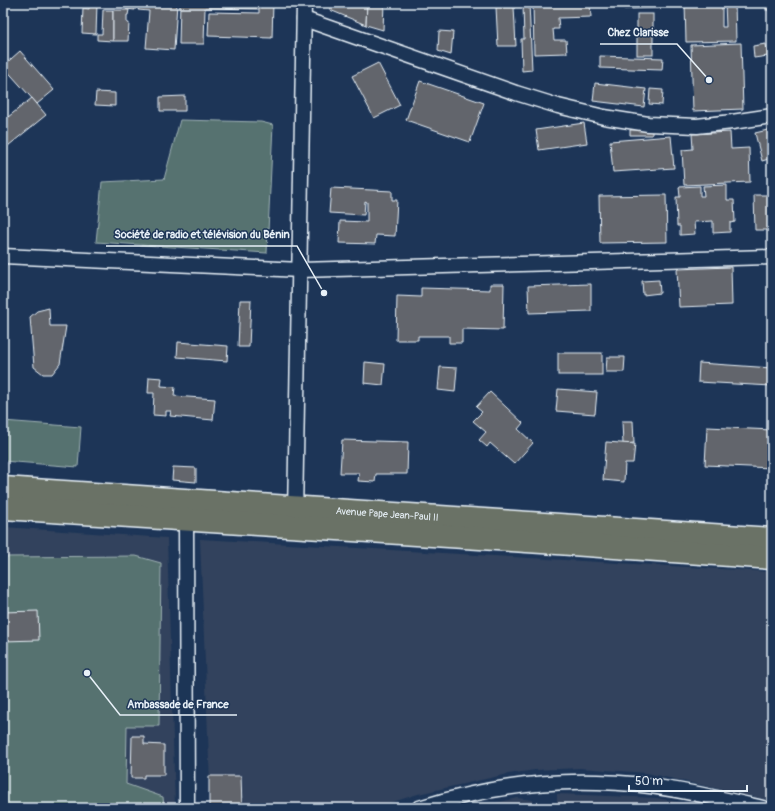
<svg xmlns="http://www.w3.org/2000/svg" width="775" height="811" font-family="Pangolin,sans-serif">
  <rect width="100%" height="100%" fill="#1d3557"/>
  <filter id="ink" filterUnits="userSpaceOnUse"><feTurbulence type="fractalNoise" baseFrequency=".025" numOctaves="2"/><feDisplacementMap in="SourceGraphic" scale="8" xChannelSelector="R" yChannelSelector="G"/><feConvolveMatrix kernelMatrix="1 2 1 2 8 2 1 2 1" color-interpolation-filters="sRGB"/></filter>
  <g filter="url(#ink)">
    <g fill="#32435d">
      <path d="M 3,527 L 167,538 L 175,808 L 3,808 Z"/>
      <path d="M 200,539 L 772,572 L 772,801 L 647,773 L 580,768 L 535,770 L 508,774 L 418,794 L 374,808 L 211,808 Z"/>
      <path d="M 557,794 L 657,798 L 706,808 L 557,808 Z"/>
      <path d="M 517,798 L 533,800 L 533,808 L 475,808 Z"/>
    </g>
    <g fill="#567270" stroke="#9fb2b4">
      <path d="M 180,120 L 261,122 L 273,125 L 267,253 L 96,242 L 102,182 L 164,179 Z"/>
      <path d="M 3,421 L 81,427 L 78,467 L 3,461 Z"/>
      <path d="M 136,556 L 161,563 L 159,726 L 127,726 L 126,784 L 163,797 L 164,808 L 3,808 L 3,557 Z"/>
    </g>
    <g fill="#62656c" stroke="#e8f1f8">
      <path d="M 83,3 L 97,3 L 96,34 L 82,33 L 83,8 L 89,9 L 89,7 L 87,6 L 87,3 Z"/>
      <path d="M 126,3 L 177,3 L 174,50 L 146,48 L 149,11 L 138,10 L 139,7 L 135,7 L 135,10 L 126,9 Z"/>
      <path d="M 189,3 L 273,3 L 272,38 L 208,36 L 209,12 L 259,13 L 259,9 L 205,8 L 204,44 L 179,44 L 180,4 L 189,4 Z"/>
      <path d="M 331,3 L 367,3 L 366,25 L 330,10 Z"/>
      <path d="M 367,3 L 384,3 L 383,30 L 366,25 Z"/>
      <path d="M 516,3 L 529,3 L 532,70 L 522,71 L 521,39 L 524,39 L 523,5 L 516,5 Z"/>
      <path d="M 533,3 L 590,3 L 591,17 L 558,18 L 559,29 L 553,29 L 554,40 L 566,40 L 567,53 L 534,54 Z"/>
      <path d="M 624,3 L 658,3 L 658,8 L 624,9 Z"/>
      <path d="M 685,3 L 722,3 L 722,27 L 726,27 L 725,3 L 735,3 L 736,41 L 686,42 Z"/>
      <rect x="766" y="3" width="6" height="7"/>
      <path d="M 496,7 L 514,7 L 516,46 L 498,46 Z"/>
      <path d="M 103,10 L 113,10 L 113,41 L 97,40 L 97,34 L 102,34 Z"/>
      <path d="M 113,10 L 129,10 L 128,15 L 127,15 L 127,23 L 129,23 L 128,41 L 113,41 Z"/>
      <rect x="637" y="14" width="16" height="41"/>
      <path d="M 439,31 L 453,32 L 451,55 L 438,51 Z"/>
      <path d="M 741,43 L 743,109 L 693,111 L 691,45 Z"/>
      <path d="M 766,44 L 768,56 L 754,58 L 753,46 Z"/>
      <path d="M 20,51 L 54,90 L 37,104 L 3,66 Z"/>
      <path d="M 600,56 L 663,58 L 662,70 L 600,68 Z"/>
      <path d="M 378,63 L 400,105 L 374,118 L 352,76 Z"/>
      <path d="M 420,81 L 484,103 L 470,142 L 406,120 Z"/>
      <path d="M 595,83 L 646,89 L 644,107 L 593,101 Z"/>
      <path d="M 650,89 L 663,90 L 662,105 L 649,104 Z"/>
      <path d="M 96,92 L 115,93 L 115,106 L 95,105 Z"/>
      <path d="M 185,96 L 185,111 L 160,111 L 160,97 Z"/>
      <path d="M 32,98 L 46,115 L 3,150 L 3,121 Z"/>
      <path d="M 584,123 L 587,143 L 539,150 L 536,130 Z"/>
      <path d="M 652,129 L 652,135 L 630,135 L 630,130 Z"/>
      <path d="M 772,129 L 772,158 L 762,161 L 755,133 Z"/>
      <path d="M 730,132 L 731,149 L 749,148 L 750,182 L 684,185 L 682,150 L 693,149 L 692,134 Z"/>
      <path d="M 671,136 L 674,168 L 613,172 L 610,141 Z"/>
      <path d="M 727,185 L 727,200 L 734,200 L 735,222 L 730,223 L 730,232 L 713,233 L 713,221 L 694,222 L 695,234 L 680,235 L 680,226 L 677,226 L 676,197 L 680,197 L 679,187 L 700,186 L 700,196 L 704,196 L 703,186 Z"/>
      <path d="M 331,188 L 392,191 L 392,200 L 397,200 L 395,236 L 376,235 L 375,244 L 339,243 L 340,221 L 367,222 L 367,202 L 365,201 L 364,215 L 329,213 Z"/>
      <path d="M 666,195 L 667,242 L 600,243 L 599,196 Z"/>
      <path d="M 754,195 L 772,195 L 772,210 L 770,210 L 770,230 L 755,230 Z"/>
      <path d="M 731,267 L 732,305 L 679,307 L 677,269 Z"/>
      <path d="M 659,280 L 660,293 L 643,295 L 642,281 Z"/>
      <path d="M 490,284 L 504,284 L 503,330 L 462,329 L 462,343 L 449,343 L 449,336 L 418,336 L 418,340 L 396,340 L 397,296 L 421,297 L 421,288 L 490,290 Z"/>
      <path d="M 591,284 L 591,311 L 529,313 L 528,286 Z"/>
      <path d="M 240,300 L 251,300 L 249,347 L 238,347 Z"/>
      <path d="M 49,308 L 50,326 L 66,326 L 60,364 L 52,374 L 43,374 L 34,367 L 30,317 L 37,311 Z"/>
      <path d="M 178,342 L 228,346 L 227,361 L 177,357 Z"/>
      <rect x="558" y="353" width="44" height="22"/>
      <path d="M 607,357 L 625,357 L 624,372 L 606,372 Z"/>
      <path d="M 365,362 L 385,364 L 383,385 L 364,383 Z"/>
      <path d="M 699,363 L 772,368 L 772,386 L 698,382 Z"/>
      <path d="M 440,367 L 457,368 L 455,392 L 438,390 Z"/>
      <path d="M 149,377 L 162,378 L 161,386 L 175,387 L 174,396 L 215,399 L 213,420 L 170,416 L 171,411 L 166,411 L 166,416 L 153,415 L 154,393 L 148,393 Z"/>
      <path d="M 558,389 L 597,392 L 595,414 L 556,411 Z"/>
      <path d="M 490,392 L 523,423 L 518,429 L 533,443 L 514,464 L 490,443 L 487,447 L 479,440 L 486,432 L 473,421 L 482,412 L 476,407 Z"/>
      <path d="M 622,421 L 633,421 L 634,443 L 623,444 Z"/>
      <path d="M 707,427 L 772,430 L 772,468 L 705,465 Z"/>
      <path d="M 342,440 L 408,442 L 407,474 L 376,474 L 375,482 L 358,481 L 359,473 L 340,473 Z"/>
      <path d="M 606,442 L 635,444 L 633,463 L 625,463 L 624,482 L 603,480 Z"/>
      <path d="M 173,467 L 196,468 L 196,482 L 172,480 Z"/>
      <path d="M 38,611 L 39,640 L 3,641 L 3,612 Z"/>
      <path d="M 132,736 L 144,736 L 144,744 L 164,745 L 164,775 L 144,775 L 144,778 L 131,778 Z"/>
      <path d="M 209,776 L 241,776 L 242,808 L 209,808 Z"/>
    </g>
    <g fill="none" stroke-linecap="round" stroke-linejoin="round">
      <g stroke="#e8f1f8" stroke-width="17">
        <g id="minor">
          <path d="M 304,19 L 516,93 L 558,106 L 604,117 L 648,124 L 697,126 L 732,122 L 772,116"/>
          <path d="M 3,256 L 300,270 L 772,257"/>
          <path d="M 295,515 L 304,3"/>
          <path d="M 186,519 L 187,808"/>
          <path d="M 419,808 C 477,790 537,780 598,782 C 654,783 709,796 763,808"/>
        </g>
      </g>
      <g stroke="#e8f1f8" stroke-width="25">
        <g id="primary">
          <path id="s1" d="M 3,488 L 772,539"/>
          <path d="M 3,508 L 557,543 L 772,558"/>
        </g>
      </g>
      <use href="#minor" stroke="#1d3557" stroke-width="14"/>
      <use href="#primary" stroke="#6a7266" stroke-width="22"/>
    </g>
  </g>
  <g text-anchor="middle" stroke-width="3" stroke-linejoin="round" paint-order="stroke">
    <g font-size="10" fill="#e8f1f8" stroke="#1d3557">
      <text dy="4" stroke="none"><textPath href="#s1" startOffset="385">Avenue Pape Jean-Paul II</textPath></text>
    </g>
  </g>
  <path fill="none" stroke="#e8f1f8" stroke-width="1.5" d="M709 80L677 44H600M324 293L297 246H106M87 673L120 715H237"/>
  <g fill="#e8f1f8" stroke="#1d3557" stroke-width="1.5">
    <circle cx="709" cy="80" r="4"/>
    <circle cx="324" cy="293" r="4"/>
    <circle cx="87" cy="673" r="4"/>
  </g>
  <g font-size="11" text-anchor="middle" font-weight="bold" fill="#e8f1f8" stroke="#1d3557" stroke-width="3" stroke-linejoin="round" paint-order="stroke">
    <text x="638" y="36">Chez Clarisse</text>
    <text x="202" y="238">Société de radio et télévision du Bénin</text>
    <text x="178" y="708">Ambassade de France</text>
  </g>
  <rect width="775" height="811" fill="none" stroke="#1d3557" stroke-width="16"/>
  <rect x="8" y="8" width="759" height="795" fill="none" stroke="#e8f1f8" stroke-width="1.5" filter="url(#ink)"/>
  <path d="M629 785v6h118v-6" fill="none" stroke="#e8f1f8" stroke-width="2"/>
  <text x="635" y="785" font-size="12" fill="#e8f1f8" stroke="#1d3557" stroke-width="3" paint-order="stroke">50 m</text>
</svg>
